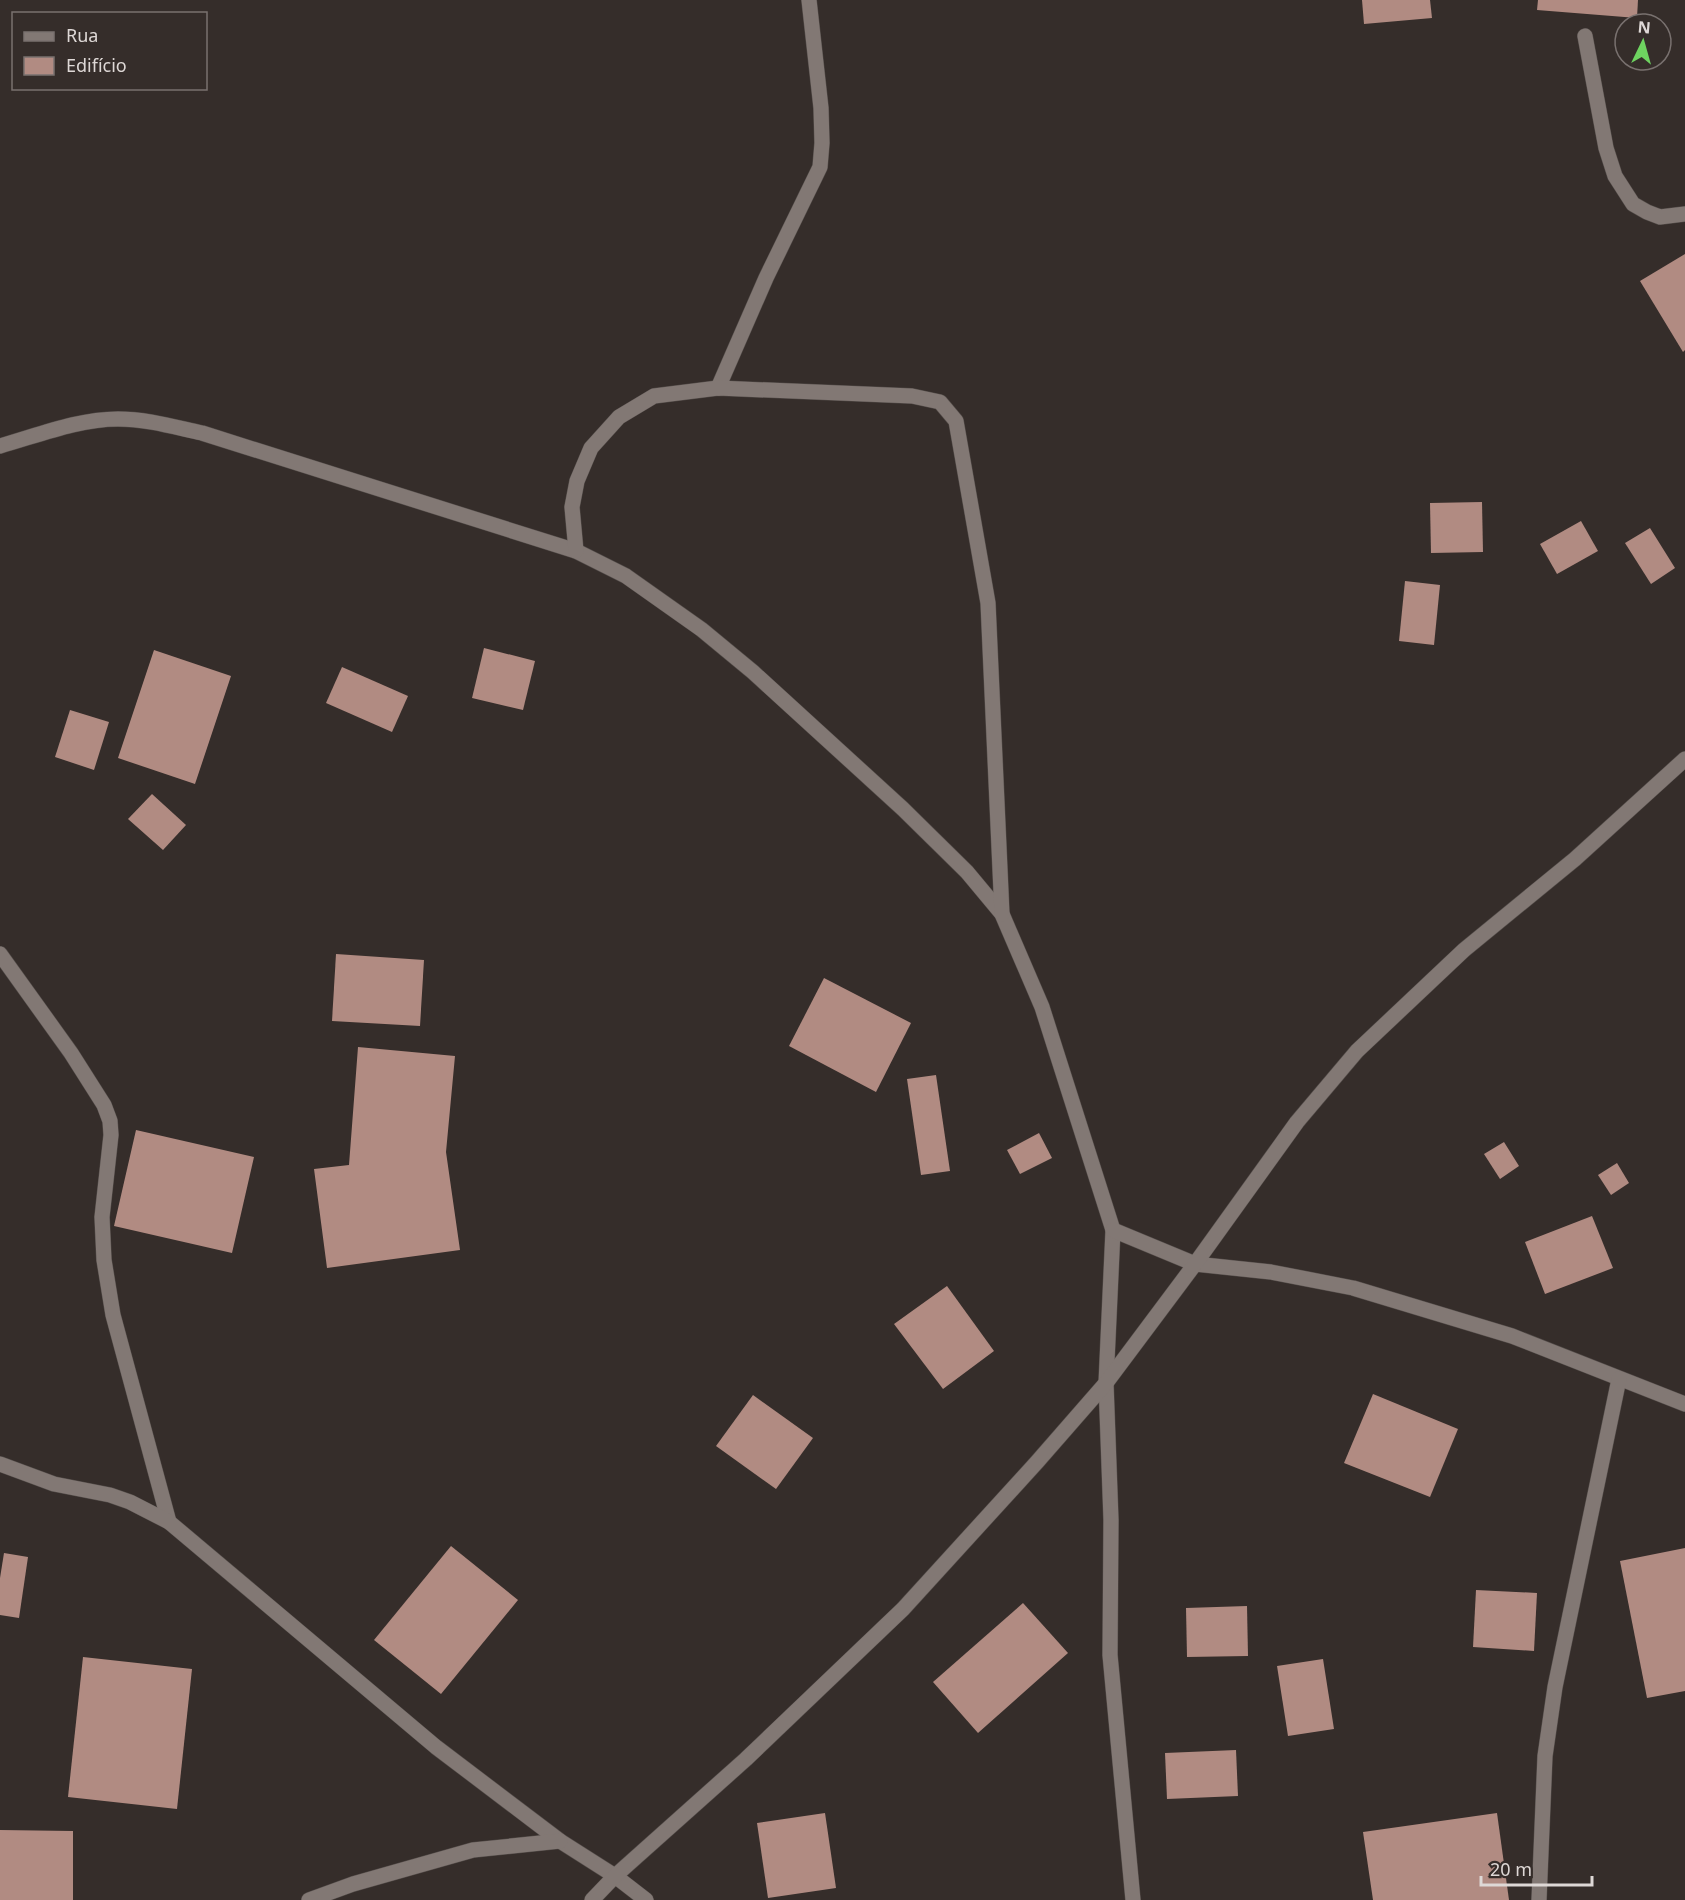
<svg xmlns="http://www.w3.org/2000/svg" width="1685" height="1900" font-family="'Noto Sans',sans-serif">
  <rect width="100%" height="100%" fill="#352d2a"/>
  <g fill="#b18b82">
    <path d="M 1362,0 L 1430,0 L 1432,18 L 1364,24 Z"/>
    <path d="M 1538,0 L 1638,0 L 1637,18 L 1537,10 Z"/>
    <path d="M 1685,254 L 1685,350 L 1683,352 L 1640,281 Z"/>
    <path d="M 1482,502 L 1483,552 L 1431,553 L 1430,503 Z"/>
    <path d="M 1581,521 L 1598,551 L 1557,574 L 1540,544 Z"/>
    <path d="M 1650,528 L 1675,568 L 1651,584 L 1625,543 Z"/>
    <path d="M 1405,581 L 1440,585 L 1434,645 L 1399,641 Z"/>
    <path d="M 484,648 L 535,661 L 523,710 L 472,698 Z"/>
    <path d="M 154,650 L 231,676 L 195,784 L 118,758 Z"/>
    <path d="M 342,667 L 408,696 L 392,732 L 326,703 Z"/>
    <path d="M 70,710 L 109,722 L 94,770 L 55,757 Z"/>
    <path d="M 152,794 L 186,825 L 163,850 L 128,819 Z"/>
    <path d="M 336,954 L 424,960 L 420,1026 L 332,1021 Z"/>
    <path d="M 824,978 L 911,1023 L 876,1092 L 789,1046 Z"/>
    <path d="M 358,1047 L 455,1056 L 446,1152 L 460,1250 L 327,1268 L 314,1169 L 349,1165 Z"/>
    <path d="M 936,1075 L 950,1171 L 921,1175 L 907,1079 Z"/>
    <path d="M 136,1130 L 254,1157 L 232,1253 L 114,1226 Z"/>
    <path d="M 1039,1133 L 1052,1158 L 1020,1174 L 1007,1150 Z"/>
    <path d="M 1504,1142 L 1519,1166 L 1500,1179 L 1484,1154 Z"/>
    <path d="M 1617,1163 L 1629,1183 L 1611,1195 L 1598,1175 Z"/>
    <path d="M 1592,1216 L 1613,1268 L 1545,1294 L 1525,1242 Z"/>
    <path d="M 947,1286 L 994,1351 L 943,1389 L 894,1324 Z"/>
    <path d="M 1373,1394 L 1458,1429 L 1430,1497 L 1344,1463 Z"/>
    <path d="M 753,1395 L 813,1438 L 776,1489 L 716,1446 Z"/>
    <path d="M 451,1546 L 518,1600 L 441,1694 L 374,1640 Z"/>
    <path d="M 1685,1548 L 1685,1691 L 1647,1698 L 1620,1561 Z"/>
    <path d="M 4,1553 L 28,1557 L 19,1618 L 0,1615 L 0,1578 Z"/>
    <path d="M 1476,1590 L 1537,1593 L 1534,1651 L 1473,1647 Z"/>
    <path d="M 1023,1603 L 1068,1653 L 978,1733 L 933,1682 Z"/>
    <path d="M 1247,1606 L 1248,1656 L 1187,1657 L 1186,1608 Z"/>
    <path d="M 83,1657 L 192,1669 L 177,1809 L 68,1797 Z"/>
    <path d="M 1323,1659 L 1334,1729 L 1288,1736 L 1277,1666 Z"/>
    <path d="M 1236,1750 L 1238,1796 L 1167,1799 L 1165,1753 Z"/>
    <path d="M 825,1813 L 836,1888 L 768,1898 L 757,1823 Z"/>
    <path d="M 1497,1813 L 1509,1900 L 1373,1900 L 1363,1832 Z"/>
    <path d="M 0,1830 L 73,1831 L 73,1900 L 0,1900 Z"/>
  </g>
  <g fill="none" stroke-linecap="round" stroke-linejoin="round">
    <g stroke="#534c49" stroke-width="16">
      <g id="minor">
        <path d="M 1585,36 L 1606,148 L 1615,176 L 1633,204 L 1647,212 L 1660,217 L 1685,214"/>
        <path d="M 718,388 L 766,278 L 820,167 L 822,143 L 821,108 L 809,0"/>
        <path d="M 0,446 C 39,435 78,419 118,419 C 147,419 174,427 202,433 L 576,551 L 626,576 L 701,629 L 753,672 L 903,809 L 967,872 L 1002,914 L 1042,1007 L 1113,1230 L 1106,1383 L 1111,1520 L 1110,1655 L 1133,1900"/>
        <path d="M 576,551 L 572,507 L 577,481 L 591,448 L 619,417 L 654,396 L 718,388 L 912,396 L 940,402 L 956,421 L 988,603 L 1002,914"/>
        <path d="M 0,954 L 71,1053 L 104,1105 L 110,1121 L 111,1135 L 102,1217 L 104,1260 L 113,1315 L 169,1522"/>
        <path d="M 1113,1230 L 1195,1264 L 1271,1272 L 1353,1288 L 1512,1336 L 1685,1404"/>
        <path d="M 0,1464 L 54,1484 L 110,1495 L 130,1502 L 169,1522 L 436,1747 L 560,1841 L 615,1876 L 646,1900"/>
        <path d="M 309,1900 L 353,1884 L 473,1850 L 560,1841"/>
        <path d="M 592,1900 L 615,1876 L 746,1759 L 903,1609 L 1037,1462 L 1106,1383 L 1195,1264 L 1297,1122 L 1357,1051 L 1464,950 L 1575,859 L 1685,759"/>
        <path d="M 1539,1900 L 1545,1756 L 1555,1687 L 1619,1379"/>
      </g>
    </g>
    <use href="#minor" stroke="#827874" stroke-width="15"/>
  </g>
  <rect x="12" y="12" width="195" height="78" fill="#352d2a" stroke="#79716f" stroke-width="1.5"/>
  <rect x="24" y="32" width="30" height="9" fill="#827874" stroke="#79716f" stroke-width="1.5"/>
  <text x="66" y="42" font-size="18" fill="#ded8d6">Rua</text>
  <rect x="24" y="57" width="30" height="18" fill="#b18b82" stroke="#79716f" stroke-width="1.5"/>
  <text x="66" y="72" font-size="18" fill="#ded8d6">Edifício</text>
  <g transform="translate(1643 42) rotate(5)"><circle r="28" fill="#352d2a" stroke="#79716f" stroke-width="1.5"/>
  <path d="M0-4.5L10 22L0 15L-10 22Z" fill="#6ed360"/>
  <text y="-9" font-size="16" font-weight="bold" text-anchor="middle" fill="#ded8d6">N</text>
  </g>
  <path d="M1481 1876v9h111v-9" fill="none" stroke="#ded8d6" stroke-width="3"/>
  <text x="1490" y="1876" font-size="18" fill="#ded8d6" stroke="#352d2a" stroke-width="4.5" paint-order="stroke">20 m</text>
</svg>
